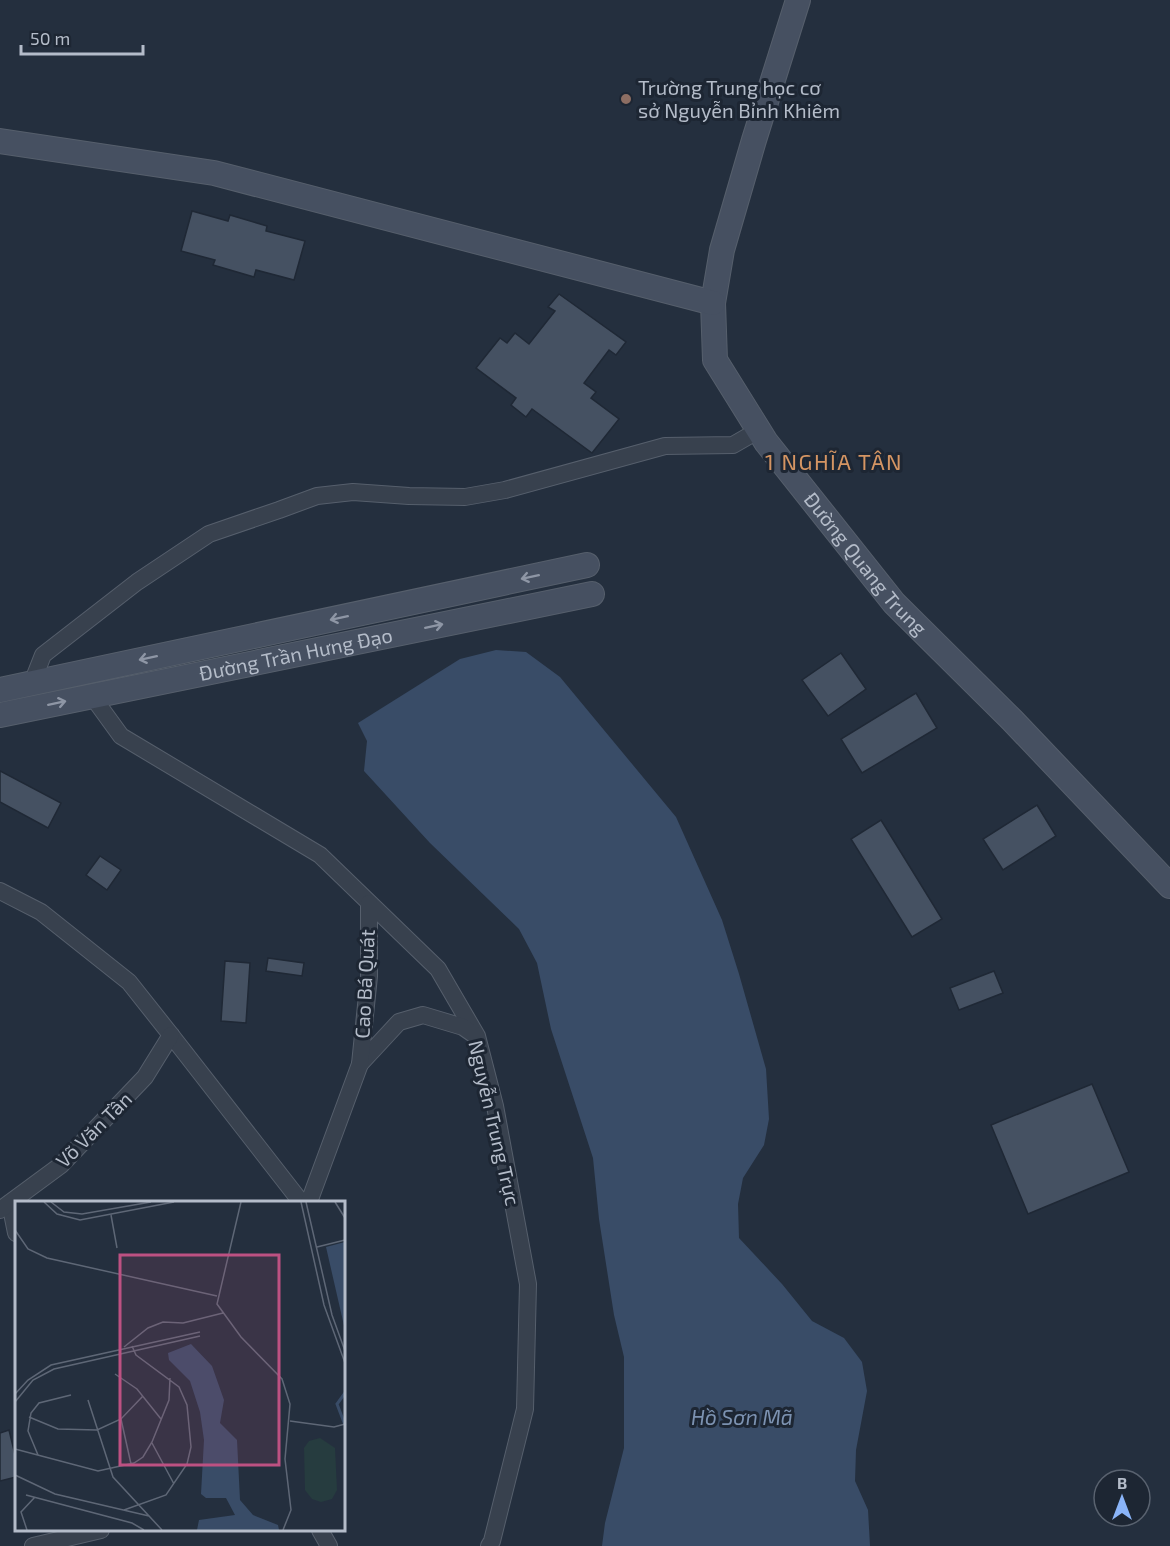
<svg xmlns="http://www.w3.org/2000/svg" width="1170" height="1546" font-family="'Exo 2',sans-serif">
  <rect width="100%" height="100%" fill="#242f3e"/>
  <path fill="#394c67" d="M 496,650 L 526,652 L 560,677 L 676,817 L 722,920 L 739,974 L 766,1069 L 769,1119 L 764,1145 L 743,1178 L 738,1204 L 739,1238 L 782,1284 L 812,1321 L 844,1338 L 862,1362 L 867,1391 L 856,1450 L 855,1481 L 868,1510 L 870,1546 L 602,1546 L 605,1523 L 624,1448 L 624,1357 L 614,1315 L 599,1219 L 593,1158 L 551,1029 L 537,963 L 519,929 L 430,843 L 364,771 L 367,741 L 358,723 L 460,659 Z"/>
  <g fill="#455162" stroke="#1f2835" stroke-width="1.5">
    <path d="M 192,211 L 228,221 L 230,215 L 267,226 L 266,231 L 305,241 L 294,280 L 256,270 L 254,277 L 213,265 L 215,260 L 181,251 Z"/>
    <path d="M 559,294 L 626,342 L 616,355 L 609,350 L 584,383 L 596,392 L 591,398 L 619,419 L 592,453 L 532,409 L 526,417 L 511,405 L 516,398 L 476,368 L 500,338 L 507,343 L 515,333 L 529,344 L 555,311 L 548,307 Z"/>
    <path d="M 841,653 L 866,689 L 828,716 L 802,680 Z"/>
    <path d="M 916,693 L 937,728 L 862,773 L 841,739 Z"/>
    <path d="M 0,771 L 61,803 L 48,828 L 0,802 Z"/>
    <path d="M 1037,805 L 1056,836 L 1003,870 L 983,839 Z"/>
    <path d="M 881,820 L 942,919 L 912,937 L 851,839 Z"/>
    <path d="M 100,856 L 121,870 L 107,890 L 86,875 Z"/>
    <path d="M 268,958 L 304,963 L 302,976 L 266,971 Z"/>
    <path d="M 225,961 L 250,963 L 246,1023 L 221,1021 Z"/>
    <path d="M 994,971 L 1003,993 L 959,1010 L 950,988 Z"/>
    <path d="M 1092,1084 L 1129,1172 L 1028,1214 L 991,1125 Z"/>
    <path d="M 9,1430 L 16,1459 L 16,1477 L 0,1481 L 0,1433 Z"/>
  </g>
  <g fill="none" stroke-linecap="round" stroke-linejoin="round">
    <g stroke="#565f6c" stroke-width="18">
      <g id="street">
        <path d="M 32,683 L 43,655 L 137,582 L 209,534 L 279,510 L 317,496 L 353,492 L 409,496 L 465,497 L 505,490 L 665,446 L 733,445 L 759,430"/>
        <path d="M 92,696 L 121,736 L 320,855 L 438,969 L 477,1036 L 495,1106 L 528,1284 L 525,1409 L 492,1541 L 489,1546"/>
        <path d="M 0,891 L 41,912 L 129,982 L 171,1035 L 301,1202"/>
        <path d="M 360,1064 L 399,1022 L 423,1015 L 463,1027 L 476,1036"/>
        <path d="M 309,1202 L 360,1064 L 369,976 L 369,903"/>
        <path d="M 10,1203 L 16,1233"/>
        <path d="M 0,1210 L 61,1165 L 145,1077 L 171,1035"/>
        <path d="M 320,1530 L 329,1546"/>
        <path d="M 33,1546 L 101,1530"/>
      </g>
    </g>
    <g stroke="#565f6c" stroke-width="26">
      <g id="secondary">
        <path id="s1" d="M 798,0 L 754,140 L 722,250 L 713,303 L 715,360 L 766,442 L 894,603 L 1012,720 L 1170,886"/>
        <path d="M 0,141 L 214,173 L 713,303"/>
        <path d="M 0,690 L 587,565"/>
        <path id="s2" d="M 0,715 L 592,594"/>
      </g>
    </g>
    <use href="#street" stroke="#38414e" stroke-width="16"/>
    <use href="#secondary" stroke="#465061" stroke-width="24"/>
  </g>
  <defs><path id="oneway-shaft" d="M-6 0H5M1.5-3L5.5 0L1.5 3" fill="none" stroke-width="1.6" stroke-linecap="round" stroke-linejoin="round" transform="scale(1.5)"/></defs>
  <g stroke="#8e96a5">
    <use href="#oneway-shaft" transform="translate(530 577) rotate(168)"/>
    <use href="#oneway-shaft" transform="translate(339 618) rotate(168)"/>
    <use href="#oneway-shaft" transform="translate(434 626) rotate(-12)"/>
    <use href="#oneway-shaft" transform="translate(148 658) rotate(168)"/>
    <use href="#oneway-shaft" transform="translate(57 703) rotate(-12)"/>
  </g>
  <circle fill="#8d6e63" stroke="#1d2633" stroke-width="2" cx="626" cy="99" r="6"/>
  <g text-anchor="middle" stroke-width="6" stroke-linejoin="round" paint-order="stroke">
    <g font-size="20" fill="#b4bcc9" stroke="#1d2633" text-anchor="start">
      <text x="638" y="95">Trường Trung học cơ<tspan x="638" dy="23">sở Nguyễn Bỉnh Khiêm</tspan></text>
    </g>
    <g font-size="20" fill="#b4bcc9" stroke="#1d2633">
      <text dy="7" stroke="none"><textPath href="#s1" startOffset="626">Đường Quang Trung</textPath></text>
      <text dy="7" stroke="none"><textPath href="#s2" startOffset="302">Đường Trần Hưng Đạo</textPath></text>
      <text transform="translate(365 984) rotate(-87)" y="7">Cao Bá Quát</text>
      <text transform="translate(494 1123) rotate(77)" y="7">Nguyễn Trung Trực</text>
      <text transform="translate(94 1130) rotate(-45)" y="7">Võ Văn Tần</text>
    </g>
    <g font-size="21" font-style="italic" fill="#7c92b1" stroke="#1d2633">
      <text x="742" y="1425">Hồ Sơn Mã</text>
    </g>
    <g font-size="22" letter-spacing="1.5" fill="#d59563" stroke="#1d2633">
      <text x="834" y="470">1 NGHĨA TÂN</text>
    </g>
  </g>
  <g transform="translate(15 1201)">
    <rect width="330" height="330" fill="#242f3e"/>
    <path d="M 305,237 L 320,247 L 322,289 L 317,298 L 306,301 L 297,298 L 290,289 L 289,247 L 294,240 Z" fill="#263c3f"/>
    <path d="M 330,41 L 330,129 L 311,46 ZM 176,143 L 197,165 L 209,199 L 205,222 L 222,239 L 225,299 L 238,314 L 263,324 L 264,329 L 182,329 L 184,319 L 220,314 L 211,297 L 191,297 L 186,293 L 189,239 L 185,211 L 175,180 L 154,159 L 153,152 Z" fill="#394c67"/>
    <path fill="none" stroke="#394c67" stroke-width="3" d="M 330,192 L 322,203 L 330,224"/>
    <path fill="none" stroke="#5e6776" stroke-width="1.5" d="M 29,1 L 42,13 L 65,19 L 159,1M 36,1 L 49,11 L 67,13 L 136,1M 226,1 L 202,103 L 226,136 L 267,178 L 275,203 L 270,258 L 276,309 L 268,329M 286,1 L 309,104 L 330,162M 291,1 L 317,114 L 330,150M 320,1 L 330,17M 96,14 L 102,47M 0,29 L 13,48 L 32,57 L 202,95M 302,46 L 330,39M 109,146 L 133,127 L 148,121 L 168,122 L 208,112M 100,173 L 122,188 L 146,218M 0,193 L 13,179 L 36,164 L 185,131M 73,199 L 98,276 L 147,329M 0,201 L 18,179 L 39,168 L 185,135M 14,216 L 43,228 L 82,229 L 106,218 L 128,195M 106,218 L 116,263M 275,220 L 319,226 L 330,223M 137,242 L 159,283M 0,248 L 83,270 L 119,262 L 128,256 L 137,241 L 154,199 L 155,177M 23,254 L 13,230 L 16,212 L 24,202 L 56,194M 0,274 L 40,293 L 134,315M 11,294 L 117,322 L 129,329M 109,309 L 151,294 L 172,263 L 176,246 L 172,204 L 164,186 L 121,154 L 117,145M 12,329 L 6,311 L 20,296"/>
    <path fill="#bd5182" fill-opacity="0.15" stroke="#bd5182" stroke-width="3" d="M 105,54 L 264,54 L 264,264 L 105,264 Z"/>
    <rect width="330" height="330" fill="none" stroke="#b4bcc9" stroke-width="3"/>
  </g>
  <g transform="translate(1122 1498)"><circle r="28" fill="#1d2633" stroke="#59626f" stroke-width="1.5"/>
  <path d="M0-4.5L10 22L0 15L-10 22Z" fill="#8ab4f8"/>
  <text y="-9" font-size="16" font-weight="bold" text-anchor="middle" fill="#b4bcc9">B</text>
  </g>
  <path d="M21 45v9h122v-9" fill="none" stroke="#b4bcc9" stroke-width="3"/>
  <text x="30" y="45" font-size="18" fill="#b4bcc9" stroke="#1d2633" stroke-width="4.5" paint-order="stroke">50 m</text>
</svg>
